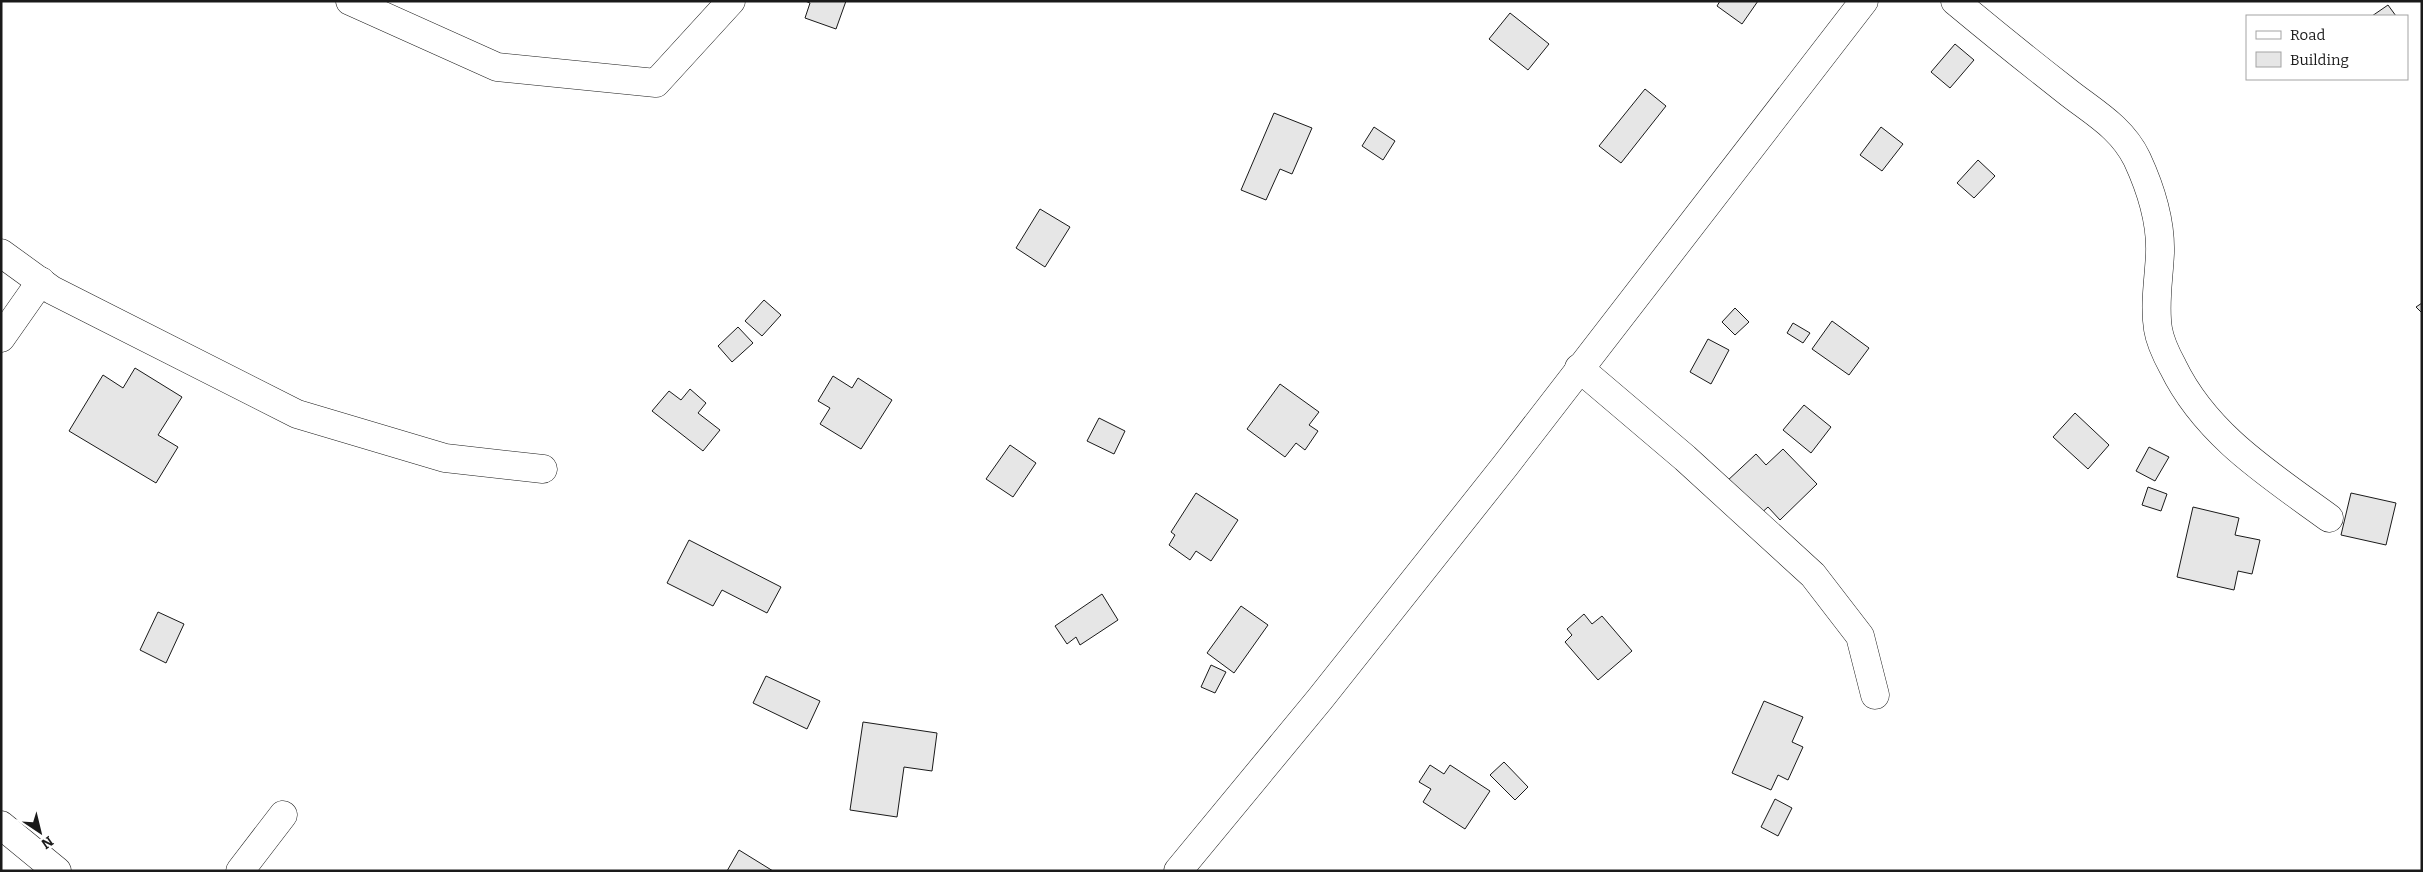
<svg xmlns="http://www.w3.org/2000/svg" width="2423" height="872" font-family="Bitter,serif">
  <rect width="100%" height="100%" fill="#fff"/>
  <g fill="#e6e6e6" stroke="#1a1a1a">
    <path d="M 805,1 L 846,1 L 836,29 L 805,18 L 810,3 Z"/>
    <path d="M 1720,1 L 1758,1 L 1742,24 L 1717,6 Z"/>
    <path d="M 2388,5 L 2396,16 L 2372,16 Z"/>
    <path d="M 1510,13 L 1549,44 L 1528,70 L 1489,39 Z"/>
    <path d="M 1955,44 L 1974,60 L 1950,88 L 1931,72 Z"/>
    <path d="M 1645,89 L 1666,106 L 1621,163 L 1599,146 Z"/>
    <path d="M 1274,113 L 1312,128 L 1292,174 L 1280,169 L 1266,200 L 1241,190 Z"/>
    <path d="M 1374,127 L 1395,141 L 1383,160 L 1362,146 Z"/>
    <path d="M 1881,127 L 1903,144 L 1882,171 L 1860,155 Z"/>
    <path d="M 1978,160 L 1995,176 L 1974,198 L 1957,183 Z"/>
    <path d="M 1040,209 L 1070,227 L 1045,267 L 1016,248 Z"/>
    <path d="M 764,300 L 781,315 L 762,336 L 745,321 Z"/>
    <path d="M 2422,303 L 2422,313 L 2416,307 Z"/>
    <path d="M 1735,308 L 1749,322 L 1735,335 L 1722,322 Z"/>
    <path d="M 1832,321 L 1869,348 L 1849,375 L 1812,349 Z"/>
    <path d="M 1793,323 L 1810,333 L 1803,343 L 1787,333 Z"/>
    <path d="M 738,327 L 753,343 L 732,362 L 718,346 Z"/>
    <path d="M 1708,339 L 1729,350 L 1711,384 L 1690,372 Z"/>
    <path d="M 135,368 L 182,397 L 158,435 L 178,447 L 156,483 L 69,431 L 103,375 L 123,388 Z"/>
    <path d="M 833,376 L 852,388 L 858,378 L 892,400 L 861,449 L 820,424 L 830,408 L 818,401 Z"/>
    <path d="M 1280,384 L 1319,412 L 1309,425 L 1318,431 L 1305,450 L 1296,443 L 1285,457 L 1247,429 Z"/>
    <path d="M 690,389 L 706,403 L 698,413 L 720,430 L 703,451 L 652,411 L 669,391 L 681,400 Z"/>
    <path d="M 1804,405 L 1831,427 L 1811,453 L 1783,430 Z"/>
    <path d="M 2075,413 L 2109,445 L 2088,469 L 2053,437 Z"/>
    <path d="M 1099,418 L 1125,431 L 1114,454 L 1087,441 Z"/>
    <path d="M 1010,445 L 1036,463 L 1013,497 L 986,479 Z"/>
    <path d="M 2149,447 L 2169,457 L 2155,481 L 2136,471 Z"/>
    <path d="M 1783,449 L 1817,484 L 1780,520 L 1768,507 L 1758,516 L 1726,482 L 1756,454 L 1766,465 Z"/>
    <path d="M 2148,487 L 2167,494 L 2161,511 L 2142,505 Z"/>
    <path d="M 1196,493 L 1238,520 L 1211,561 L 1196,551 L 1190,560 L 1169,545 L 1175,535 L 1171,532 Z"/>
    <path d="M 2351,493 L 2396,503 L 2386,545 L 2341,535 Z"/>
    <path d="M 2193,507 L 2239,518 L 2235,535 L 2260,540 L 2252,574 L 2238,571 L 2234,590 L 2177,577 Z"/>
    <path d="M 689,540 L 781,587 L 767,613 L 722,590 L 713,606 L 667,583 Z"/>
    <path d="M 1102,594 L 1118,620 L 1080,645 L 1076,637 L 1067,644 L 1055,626 Z"/>
    <path d="M 1241,606 L 1268,625 L 1234,673 L 1207,653 Z"/>
    <path d="M 158,612 L 184,624 L 166,663 L 140,650 Z"/>
    <path d="M 1584,614 L 1592,624 L 1602,616 L 1632,651 L 1598,680 L 1565,642 L 1572,635 L 1567,629 Z"/>
    <path d="M 1211,665 L 1226,672 L 1215,693 L 1201,687 Z"/>
    <path d="M 766,676 L 820,701 L 807,729 L 753,703 Z"/>
    <path d="M 1764,701 L 1803,717 L 1792,742 L 1803,747 L 1788,780 L 1778,775 L 1771,790 L 1732,773 Z"/>
    <path d="M 863,722 L 937,733 L 932,771 L 904,767 L 897,817 L 850,810 Z"/>
    <path d="M 1504,762 L 1528,787 L 1515,800 L 1490,775 Z"/>
    <path d="M 1430,765 L 1444,774 L 1450,765 L 1490,791 L 1465,829 L 1423,802 L 1431,789 L 1419,782 Z"/>
    <path d="M 1775,799 L 1792,808 L 1778,836 L 1761,827 Z"/>
    <path d="M 739,850 L 773,871 L 727,871 Z"/>
  </g>
  <g fill="none" stroke-linecap="round" stroke-linejoin="round">
    <g stroke="#1a1a1a" stroke-width="29">
      <g id="street">
        <path d="M 350,1 L 497,67 L 656,83 L 731,1"/>
        <path d="M 1955,1 C 1991,31 2027,60 2064,89 C 2091,111 2121,126 2137,159 C 2150,187 2161,222 2160,253 C 2159,278 2154,304 2158,329 C 2160,342 2167,356 2173,367 C 2206,435 2270,475 2329,518"/>
        <path d="M 1,253 L 52,290 L 297,414 L 445,458 L 543,469"/>
        <path d="M 1,338 L 41,281"/>
        <path d="M 1579,368 L 1685,458 L 1813,575 L 1860,636 L 1875,695"/>
        <path d="M 1,825 L 57,871"/>
        <path d="M 240,871 L 283,815"/>
      </g>
    </g>
    <g stroke="#1a1a1a" stroke-width="29">
      <path id="secondary" d="M 1178,871 L 1320,699 L 1505,466 L 1864,1"/>
    </g>
    <use href="#street" stroke="#fff" stroke-width="28"/>
    <use href="#secondary" stroke="#fff" stroke-width="28"/>
  </g>
  <rect width="2423" height="872" fill="none" stroke="#1a1a1a" stroke-width="5"/>
  <rect x="2246" y="15" width="162" height="65" fill="#ffffff" stroke="#a3a3a3"/>
  <rect x="2256" y="31" width="25" height="8" fill="#ffffff" stroke="#a3a3a3"/>
  <text x="2290" y="40" font-size="15" fill="#1a1a1a">Road</text>
  <rect x="2256" y="52" width="25" height="15" fill="#e6e6e6" stroke="#a3a3a3"/>
  <text x="2290" y="65" font-size="15" fill="#1a1a1a">Building</text>
  <g transform="translate(40 832) rotate(145)" stroke="#ffffff" stroke-width="4" paint-order="stroke">
  <path d="M0-4L9 19L0 12L-9 19Z" fill="#1a1a1a"/>
  <text y="-8" font-size="14" font-weight="bold" text-anchor="middle" fill="#1a1a1a">N</text>
  </g>
</svg>
